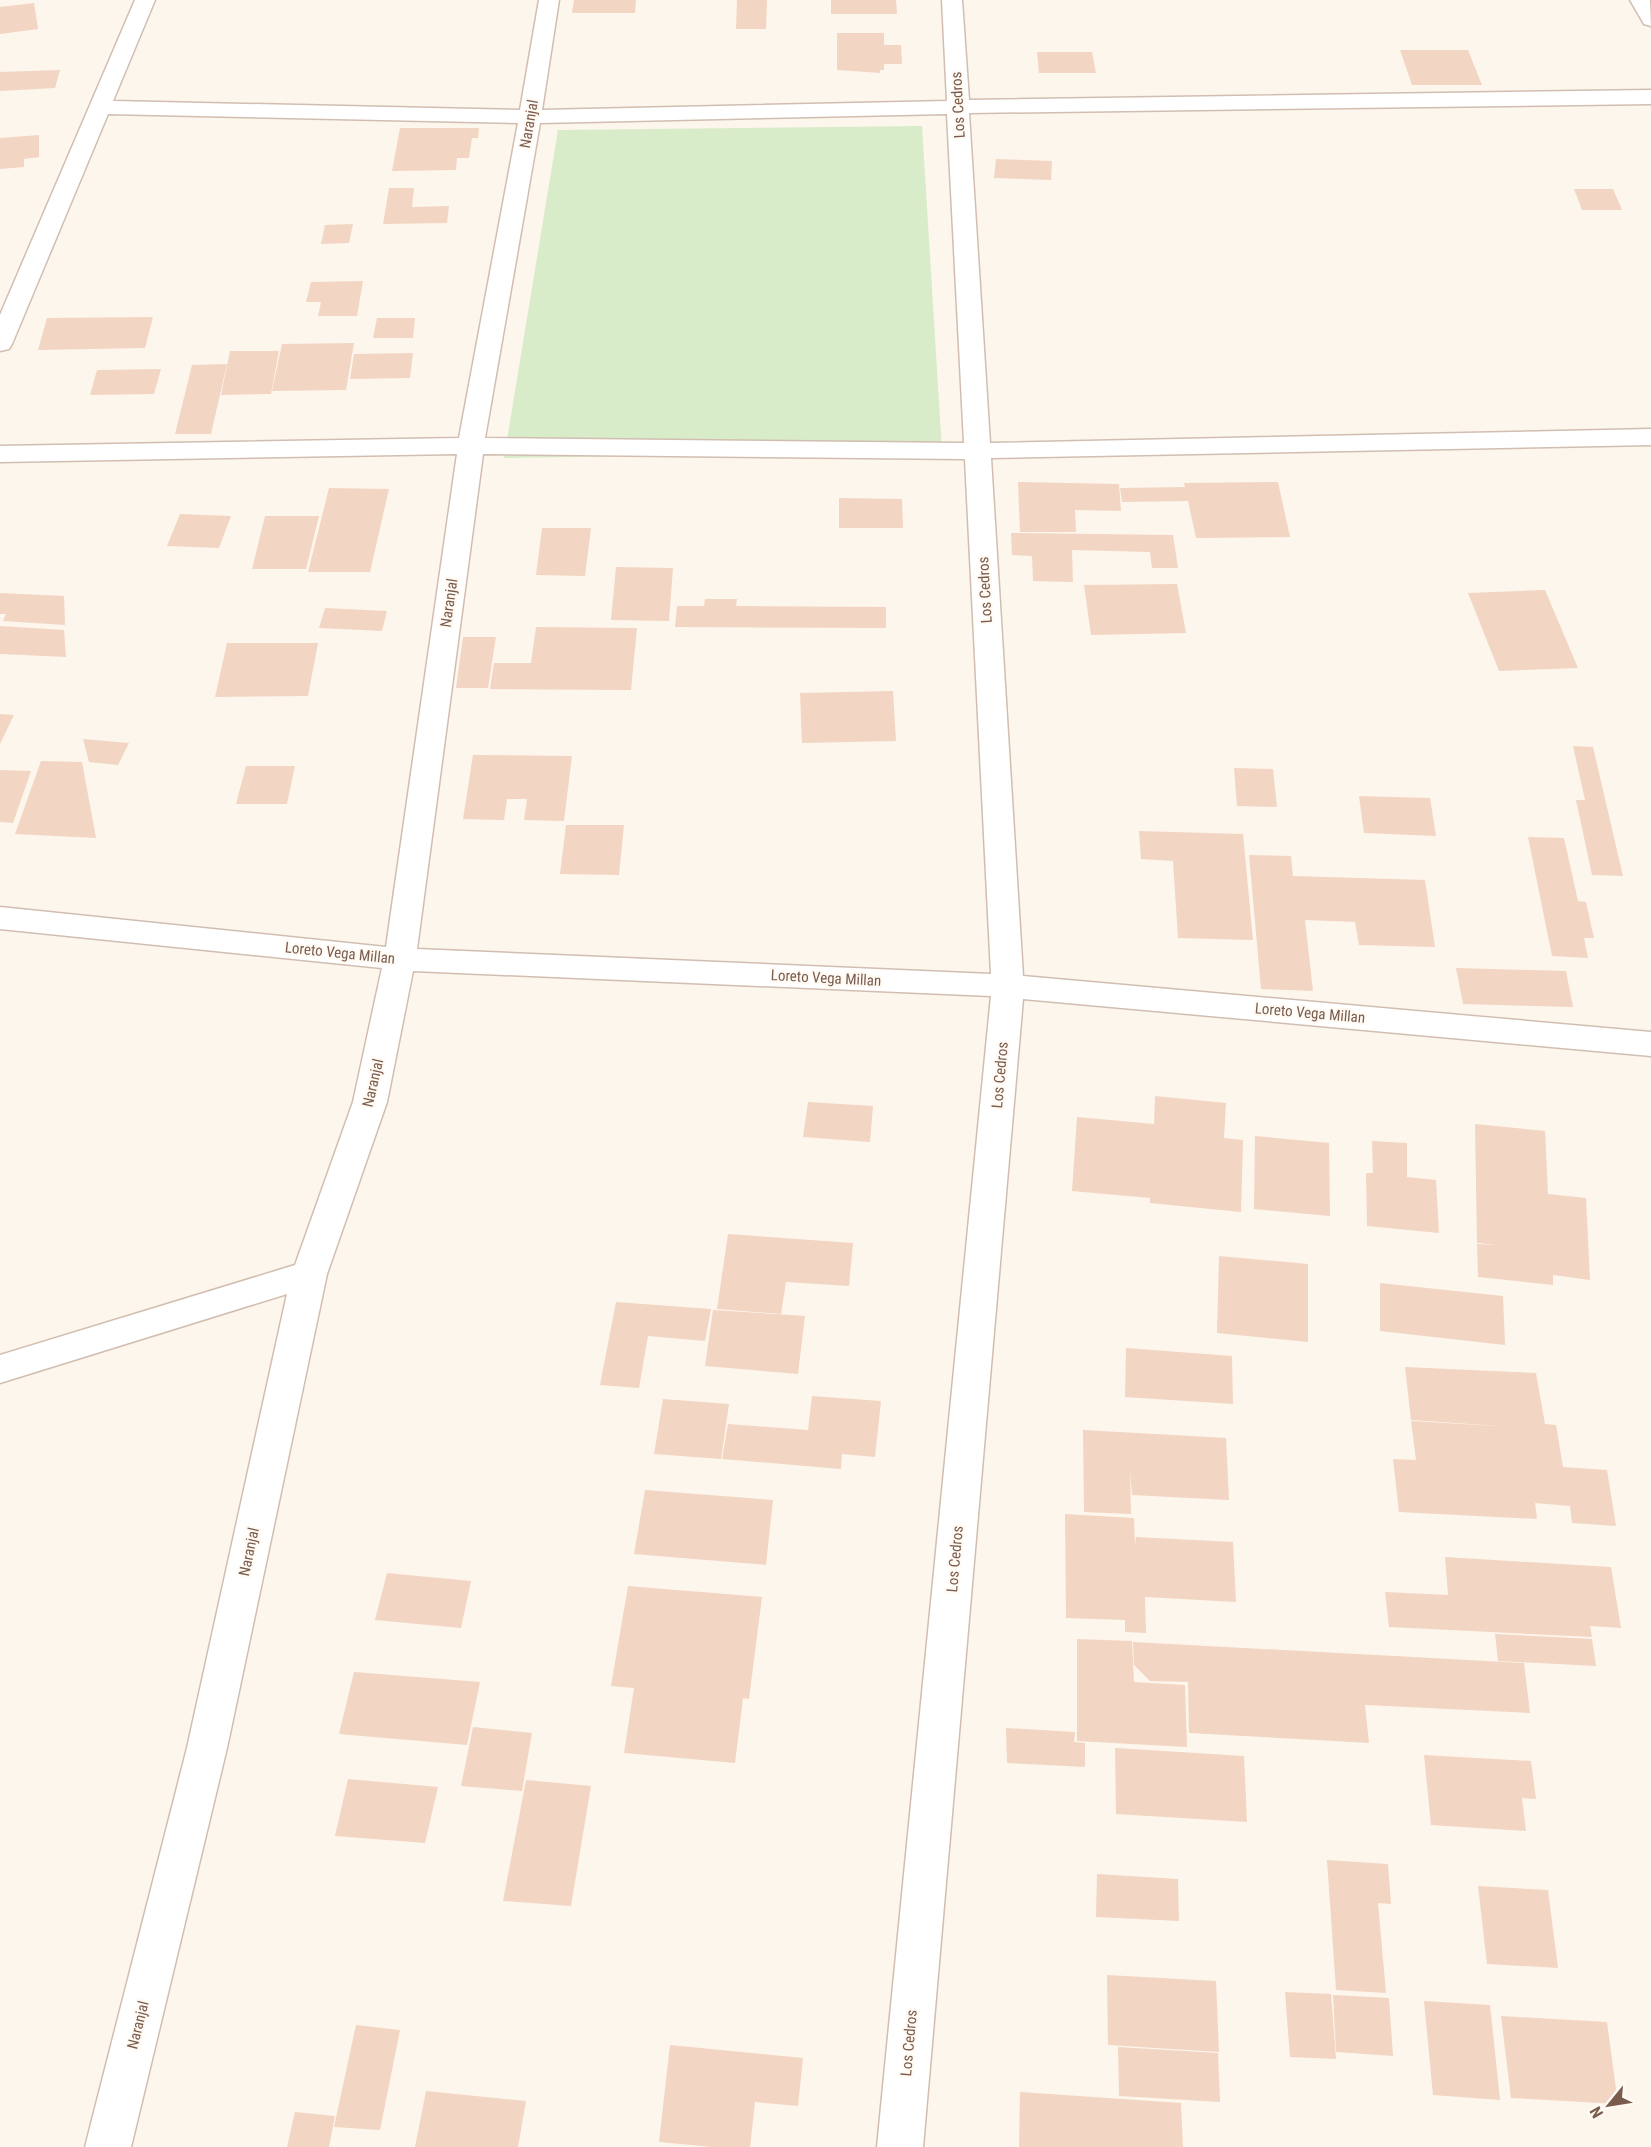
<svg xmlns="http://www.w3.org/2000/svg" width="1651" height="2147" font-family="'Roboto Condensed',sans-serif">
  <rect width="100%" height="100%" fill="#fdf6ec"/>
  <path fill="#d8ecc9" d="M 922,126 L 942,451 L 504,458 L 558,130 Z"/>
  <g fill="#f3d5c3">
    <path d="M 574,0 L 636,0 L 635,13 L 572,13 Z"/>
    <path d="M 737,0 L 767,0 L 766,29 L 736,29 Z"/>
    <path d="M 831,0 L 896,0 L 897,14 L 831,14 Z"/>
    <path d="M 34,3 L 38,29 L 0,34 L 0,7 Z"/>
    <path d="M 837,33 L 884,33 L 884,45 L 901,45 L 902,64 L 884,64 L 884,70 L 880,70 L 880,73 L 837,70 Z"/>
    <path d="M 1400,50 L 1468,50 L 1482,85 L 1412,85 Z"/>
    <path d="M 1037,52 L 1092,52 L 1096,73 L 1039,73 Z"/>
    <path d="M 60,70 L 55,88 L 0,91 L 0,72 Z"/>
    <path d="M 400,128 L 479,128 L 478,138 L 472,138 L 469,158 L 457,158 L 456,170 L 392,171 Z"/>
    <path d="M 39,135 L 39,157 L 24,159 L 24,167 L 0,169 L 0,138 Z"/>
    <path d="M 996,159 L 1052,161 L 1051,180 L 994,178 Z"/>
    <path d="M 389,188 L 414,188 L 412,207 L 449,206 L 447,223 L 383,224 Z"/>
    <path d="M 1574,189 L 1613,189 L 1622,210 L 1582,210 Z"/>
    <path d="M 353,224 L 349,243 L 321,244 L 325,225 Z"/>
    <path d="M 363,281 L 357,316 L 318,316 L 321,302 L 306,302 L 311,282 Z"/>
    <path d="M 153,317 L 145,348 L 38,350 L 47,318 Z"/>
    <path d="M 377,318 L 415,318 L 413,338 L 373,338 Z"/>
    <path d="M 354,343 L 346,390 L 272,391 L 282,344 Z"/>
    <path d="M 230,351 L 279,351 L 271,394 L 221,395 Z"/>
    <path d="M 413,353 L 410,378 L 350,379 L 354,354 Z"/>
    <path d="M 227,364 L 211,434 L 175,434 L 192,365 Z"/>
    <path d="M 161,369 L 154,394 L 90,395 L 97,370 Z"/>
    <path d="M 1018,482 L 1119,484 L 1121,511 L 1075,510 L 1076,532 L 1020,532 Z"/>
    <path d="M 1278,482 L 1290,537 L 1196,538 L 1188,501 L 1122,502 L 1120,488 L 1185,487 L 1184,483 Z"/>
    <path d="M 329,488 L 389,489 L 370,572 L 308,572 Z"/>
    <path d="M 839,498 L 902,499 L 903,528 L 839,528 Z"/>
    <path d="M 180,514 L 231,516 L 219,548 L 167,546 Z"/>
    <path d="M 265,516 L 319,516 L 306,569 L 252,569 Z"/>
    <path d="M 542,528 L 591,528 L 585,576 L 536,575 Z"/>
    <path d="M 1011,533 L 1173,535 L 1178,568 L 1152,568 L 1150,552 L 1072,550 L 1073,582 L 1033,581 L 1032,556 L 1012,555 Z"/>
    <path d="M 616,567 L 673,568 L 669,621 L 611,620 Z"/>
    <path d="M 1177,584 L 1186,633 L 1091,635 L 1084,585 Z"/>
    <path d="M 1545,590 L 1578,668 L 1499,671 L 1468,593 Z"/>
    <path d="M 0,593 L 64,596 L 65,625 L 3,621 L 6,614 L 0,614 Z"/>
    <path d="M 705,599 L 737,599 L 736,606 L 886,607 L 886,628 L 675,627 L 677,606 L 704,606 Z"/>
    <path d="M 325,608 L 387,611 L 382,631 L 319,628 Z"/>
    <path d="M 0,626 L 64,630 L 66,657 L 0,654 Z"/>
    <path d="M 536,627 L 637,628 L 631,690 L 490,689 L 494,663 L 531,663 Z"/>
    <path d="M 463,637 L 496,637 L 488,688 L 456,688 Z"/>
    <path d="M 227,643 L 318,643 L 308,696 L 215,697 Z"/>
    <path d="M 893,691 L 896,741 L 802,743 L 800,693 Z"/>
    <path d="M 0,714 L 14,715 L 0,744 Z"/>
    <path d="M 83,739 L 129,743 L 118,765 L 89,762 Z"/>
    <path d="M 1573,746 L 1593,747 L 1623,876 L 1592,875 L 1576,800 L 1585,800 Z"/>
    <path d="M 473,755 L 572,756 L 564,821 L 524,820 L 527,799 L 507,799 L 504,820 L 463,819 Z"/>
    <path d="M 41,761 L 82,762 L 96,838 L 15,834 Z"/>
    <path d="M 246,766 L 295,766 L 287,804 L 236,804 Z"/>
    <path d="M 1234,768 L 1273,769 L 1277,807 L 1237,806 Z"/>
    <path d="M 0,770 L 31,771 L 13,823 L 0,822 Z"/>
    <path d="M 1359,796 L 1430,798 L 1436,836 L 1364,833 Z"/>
    <path d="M 566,825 L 624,825 L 619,875 L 560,874 Z"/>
    <path d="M 1139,831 L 1243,834 L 1253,940 L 1178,938 L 1173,861 L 1141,859 Z"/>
    <path d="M 1528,837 L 1564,838 L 1578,901 L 1586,902 L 1594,938 L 1584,938 L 1588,958 L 1552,956 Z"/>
    <path d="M 1249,855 L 1291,856 L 1293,876 L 1425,880 L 1435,947 L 1359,945 L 1355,922 L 1305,920 L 1313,991 L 1261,989 Z"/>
    <path d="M 1456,968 L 1566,971 L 1573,1007 L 1463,1004 Z"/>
    <path d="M 1155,1096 L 1226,1103 L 1224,1138 L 1243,1140 L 1241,1212 L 1150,1203 L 1150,1198 L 1072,1191 L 1077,1117 L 1154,1124 Z"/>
    <path d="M 808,1102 L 873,1106 L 870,1142 L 803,1137 Z"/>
    <path d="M 1475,1124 L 1545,1131 L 1548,1194 L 1586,1198 L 1590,1280 L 1553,1275 L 1553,1265 L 1553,1285 L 1478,1277 L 1477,1244 L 1496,1245 L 1477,1243 Z"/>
    <path d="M 1255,1136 L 1329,1143 L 1330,1216 L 1254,1209 Z"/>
    <path d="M 1372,1141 L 1407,1143 L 1407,1177 L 1436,1180 L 1439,1233 L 1367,1226 L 1366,1173 L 1373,1173 Z"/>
    <path d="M 728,1234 L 853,1243 L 849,1286 L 786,1282 L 781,1314 L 717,1309 Z"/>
    <path d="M 1219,1256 L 1308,1264 L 1308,1342 L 1217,1333 Z"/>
    <path d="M 1380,1283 L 1503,1296 L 1505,1345 L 1380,1331 Z"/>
    <path d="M 616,1302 L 711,1309 L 705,1341 L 648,1336 L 639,1388 L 600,1385 Z"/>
    <path d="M 713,1310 L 805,1316 L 798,1374 L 705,1366 Z"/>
    <path d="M 1126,1348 L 1232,1356 L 1233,1404 L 1125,1397 Z"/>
    <path d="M 1405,1367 L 1536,1373 L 1545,1424 L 1556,1425 L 1563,1467 L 1607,1470 L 1616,1526 L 1572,1523 L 1570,1506 L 1535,1503 L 1537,1519 L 1399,1512 L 1393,1459 L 1416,1460 L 1411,1421 L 1513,1427 L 1411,1420 Z"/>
    <path d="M 812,1396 L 881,1401 L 875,1457 L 842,1454 L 841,1469 L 722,1459 L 728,1424 L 808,1430 Z"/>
    <path d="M 663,1399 L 729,1404 L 721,1459 L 654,1454 Z"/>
    <path d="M 1083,1430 L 1226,1438 L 1229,1500 L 1132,1495 L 1130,1470 L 1131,1514 L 1084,1512 Z"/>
    <path d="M 645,1490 L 773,1500 L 766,1565 L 634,1554 Z"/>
    <path d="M 1065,1514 L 1134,1518 L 1135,1545 L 1136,1537 L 1233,1542 L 1236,1602 L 1145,1597 L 1146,1633 L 1125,1632 L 1125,1620 L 1066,1618 Z"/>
    <path d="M 1445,1557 L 1611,1567 L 1621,1628 L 1590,1626 L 1592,1637 L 1389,1627 L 1385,1592 L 1448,1595 Z"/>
    <path d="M 387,1573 L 471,1581 L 461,1628 L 375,1620 Z"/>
    <path d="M 628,1586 L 762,1597 L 749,1699 L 743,1698 L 735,1763 L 624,1753 L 634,1688 L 611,1686 Z"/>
    <path d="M 1495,1634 L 1592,1639 L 1596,1666 L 1498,1661 Z"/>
    <path d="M 1077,1639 L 1132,1641 L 1134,1682 L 1185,1685 L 1187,1747 L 1077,1741 Z"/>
    <path d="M 1133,1642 L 1524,1663 L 1530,1713 L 1365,1705 L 1369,1743 L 1189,1733 L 1188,1682 L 1150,1681 L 1134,1665 Z"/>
    <path d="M 354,1672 L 480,1682 L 467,1745 L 339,1734 Z"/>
    <path d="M 473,1727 L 532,1733 L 522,1791 L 461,1786 Z"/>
    <path d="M 1006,1728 L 1075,1732 L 1074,1742 L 1085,1743 L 1085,1767 L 1007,1763 Z"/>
    <path d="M 1115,1748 L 1244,1756 L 1247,1822 L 1116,1814 Z"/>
    <path d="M 1424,1755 L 1531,1761 L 1536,1799 L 1522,1798 L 1526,1831 L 1431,1825 Z"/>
    <path d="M 348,1779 L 438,1787 L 425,1843 L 335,1836 Z"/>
    <path d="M 526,1780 L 591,1786 L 571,1906 L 503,1901 Z"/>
    <path d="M 1327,1860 L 1388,1864 L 1391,1904 L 1378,1903 L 1386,1993 L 1336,1990 Z"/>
    <path d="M 1097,1874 L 1178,1879 L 1179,1921 L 1096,1917 Z"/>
    <path d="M 1478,1886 L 1548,1890 L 1558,1968 L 1487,1964 Z"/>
    <path d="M 1107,1975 L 1216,1981 L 1219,2052 L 1108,2045 Z"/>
    <path d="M 1285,1992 L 1331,1994 L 1336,2059 L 1290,2057 Z"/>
    <path d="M 1333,1995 L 1389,1998 L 1393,2056 L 1336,2052 Z"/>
    <path d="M 1424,2001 L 1490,2005 L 1500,2100 L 1433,2095 Z"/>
    <path d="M 1501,2016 L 1607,2022 L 1618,2104 L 1511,2098 Z"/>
    <path d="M 356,2025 L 400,2030 L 380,2130 L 334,2127 Z"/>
    <path d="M 670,2045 L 803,2058 L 798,2106 L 755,2102 L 750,2147 L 712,2147 L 659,2142 Z"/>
    <path d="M 1118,2047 L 1218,2053 L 1220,2102 L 1119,2096 Z"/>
    <path d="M 426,2091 L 526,2101 L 518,2147 L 415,2147 Z"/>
    <path d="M 1020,2092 L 1181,2103 L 1183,2147 L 1019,2147 Z"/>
    <path d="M 295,2112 L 335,2116 L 329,2147 L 287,2147 Z"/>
  </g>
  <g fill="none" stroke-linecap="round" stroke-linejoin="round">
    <g stroke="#d1beb0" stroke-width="3">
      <g id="minor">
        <path d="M 135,0 L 155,0 L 113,101 L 520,110 L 539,0 L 559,0 L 542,110 L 947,101 L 942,0 L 962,0 L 969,100 L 1651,90 L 1651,104 L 969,113 L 990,443 L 1651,429 L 1651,445 L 991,458 L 1023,976 L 1651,1032 L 1651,1056 L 1023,999 L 923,2147 L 877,2147 L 991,996 L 413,971 L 387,1102 L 327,1274 L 227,1748 L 131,2147 L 85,2147 L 187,1748 L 287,1294 L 0,1383 L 0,1355 L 295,1265 L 353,1102 L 382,968 L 0,929 L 0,907 L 386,947 L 457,454 L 0,462 L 0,446 L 459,438 L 518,123 L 108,114 L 12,344 L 9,349 L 0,351 L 0,315 ZM 947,114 L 964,443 L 485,438 L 540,123 ZM 483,454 L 965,459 L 991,974 L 417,949 Z"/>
        <path d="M 1630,0 L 1650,0 L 1651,26 L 1644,24 Z"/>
      </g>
    </g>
    <use href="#minor" fill="#fff" fill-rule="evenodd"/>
  </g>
  <g text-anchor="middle" stroke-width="4.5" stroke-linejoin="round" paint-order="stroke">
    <g font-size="15" fill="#7a5c4d" stroke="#fffaf3">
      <text transform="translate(958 105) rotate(-93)" y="5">Los Cedros</text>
      <text transform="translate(529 124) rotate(-80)" y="5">Naranjal</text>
      <text transform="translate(985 590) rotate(-93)" y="5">Los Cedros</text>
      <text transform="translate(449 603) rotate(-82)" y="5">Naranjal</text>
      <text transform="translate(340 953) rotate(6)" y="5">Loreto Vega Millan</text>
      <text transform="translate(826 978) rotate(3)" y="5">Loreto Vega Millan</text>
      <text transform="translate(1310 1013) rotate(5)" y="5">Loreto Vega Millan</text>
      <text transform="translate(1000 1075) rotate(-85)" y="5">Los Cedros</text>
      <text transform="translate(373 1083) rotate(-77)" y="5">Naranjal</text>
      <text transform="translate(249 1552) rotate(-78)" y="5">Naranjal</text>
      <text transform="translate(955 1559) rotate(-85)" y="5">Los Cedros</text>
      <text transform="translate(138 2025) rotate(-76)" y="5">Naranjal</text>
      <text transform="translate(909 2043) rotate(-85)" y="5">Los Cedros</text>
    </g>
  </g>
  <g transform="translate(1609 2105) rotate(240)" stroke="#fffaf3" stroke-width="4.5" paint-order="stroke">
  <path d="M0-4.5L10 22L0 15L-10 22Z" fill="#7a5c4d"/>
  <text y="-9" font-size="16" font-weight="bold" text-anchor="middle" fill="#7a5c4d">N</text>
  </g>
</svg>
